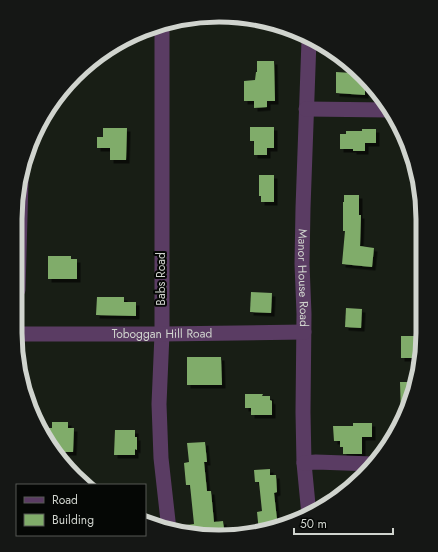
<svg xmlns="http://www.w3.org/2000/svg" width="438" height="552" font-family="Jost,sans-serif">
  <defs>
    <filter id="shadow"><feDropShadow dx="3.5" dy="3.5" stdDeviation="0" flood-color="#0009"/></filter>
  </defs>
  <rect width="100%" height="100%" fill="#181e15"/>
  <g fill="#80ac6a" filter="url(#shadow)">
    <path d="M 257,61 L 274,61 L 275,101 L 267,101 L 267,107 L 254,108 L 254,101 L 244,101 L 244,81 L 255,80 L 256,72 L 257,72 Z"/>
    <path d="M 336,72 L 352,73 L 352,76 L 360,77 L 365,82 L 365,95 L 336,93 Z"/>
    <path d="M 250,127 L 274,127 L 274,148 L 267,148 L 267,155 L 254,155 L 254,141 L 250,141 Z"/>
    <path d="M 103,128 L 127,128 L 126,160 L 110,160 L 110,148 L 97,148 L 97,137 L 103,137 Z"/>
    <path d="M 362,129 L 376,129 L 376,143 L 365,143 L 365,151 L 353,151 L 353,149 L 340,149 L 340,134 L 346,134 L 346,131 L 362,131 Z"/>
    <path d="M 259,175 L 274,175 L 274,202 L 261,202 L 261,196 L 259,196 Z"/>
    <path d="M 344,195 L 359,195 L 359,215 L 361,215 L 360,246 L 374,248 L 372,267 L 342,264 L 345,231 L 343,231 L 343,202 L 344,202 Z"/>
    <path d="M 48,256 L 71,256 L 71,259 L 77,259 L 77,279 L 48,279 Z"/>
    <path d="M 251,292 L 272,293 L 271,313 L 250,312 Z"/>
    <path d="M 97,297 L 124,297 L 124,302 L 136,302 L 136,316 L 96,315 Z"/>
    <path d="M 346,308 L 362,309 L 361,328 L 345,327 Z"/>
    <path d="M 401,336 L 420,336 L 419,358 L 401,358 Z"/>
    <path d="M 187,357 L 221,357 L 222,385 L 187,385 Z"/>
    <path d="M 400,382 L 415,382 L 401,416 Z"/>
    <path d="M 245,394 L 263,394 L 262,396 L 270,396 L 270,400 L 272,401 L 272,415 L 251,415 L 251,408 L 245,408 Z"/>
    <path d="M 52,422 L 68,422 L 68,428 L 74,428 L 73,452 L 56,452 L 56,445 L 50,445 L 49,443 L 49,428 L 52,428 Z"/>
    <path d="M 353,423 L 372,423 L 372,437 L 362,437 L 362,454 L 343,454 L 343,447 L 340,447 L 340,441 L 334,441 L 333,426 L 353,426 Z"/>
    <path d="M 115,430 L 135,430 L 135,437 L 137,437 L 137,450 L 135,449 L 135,455 L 114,455 Z"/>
    <path d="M 205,442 L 207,462 L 204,462 L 207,491 L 211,491 L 214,522 L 223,521 L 225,536 L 219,537 L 178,532 L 178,526 L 194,524 L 190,485 L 186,485 L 184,463 L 189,462 L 187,443 Z"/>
    <path d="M 270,469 L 270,475 L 276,475 L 277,492 L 274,493 L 278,528 L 272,530 L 259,532 L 257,512 L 262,511 L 259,482 L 255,482 L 254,470 Z"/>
  </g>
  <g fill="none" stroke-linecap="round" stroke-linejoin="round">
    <g stroke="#5a3c63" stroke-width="15">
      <path d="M 162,27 L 162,334 L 159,404 L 161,458 L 169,530"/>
      <path id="s1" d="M 309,40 L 303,208 L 302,264 L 304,314 L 303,412 L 304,463 L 309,515"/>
      <path d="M 306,109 L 389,110"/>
      <path d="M 18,290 L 21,180"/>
      <path id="s2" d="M 20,334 L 162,334 L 304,332"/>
      <path d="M 304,463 L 316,462 L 373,464"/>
    </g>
  </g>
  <g text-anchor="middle" stroke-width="4" stroke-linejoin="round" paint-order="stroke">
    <g font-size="12" fill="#d0d4ce" stroke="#050705">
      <text dy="4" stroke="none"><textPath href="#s1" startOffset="238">Manor House Road</textPath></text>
      <text transform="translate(161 279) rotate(-90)" y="4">Babs Road</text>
      <text dy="4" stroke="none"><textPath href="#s2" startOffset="142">Toboggan Hill Road</textPath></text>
    </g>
  </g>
  <path d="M0 0H438V552H0ZM219 22H219A197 197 0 0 1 416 219V333A197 197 0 0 1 219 530H219A197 197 0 0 1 22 333V219A197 197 0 0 1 219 22Z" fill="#151715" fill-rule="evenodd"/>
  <path fill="none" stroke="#d0d4ce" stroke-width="5" d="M219 22H219A197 197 0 0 1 416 219V333A197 197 0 0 1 219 530H219A197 197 0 0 1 22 333V219A197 197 0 0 1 219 22Z"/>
  <rect x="16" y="484" width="130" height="52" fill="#050705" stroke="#565955"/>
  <rect x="24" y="497" width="20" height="6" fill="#5a3c63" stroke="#565955"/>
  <text x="52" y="504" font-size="12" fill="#d0d4ce">Road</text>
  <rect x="24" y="514" width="20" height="12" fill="#80ac6a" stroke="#565955"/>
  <text x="52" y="524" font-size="12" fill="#d0d4ce">Building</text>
  <path d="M294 528v6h99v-6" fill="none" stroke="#d0d4ce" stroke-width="2"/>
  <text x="300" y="528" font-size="12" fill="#d0d4ce" stroke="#050705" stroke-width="3" paint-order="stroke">50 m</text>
</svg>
